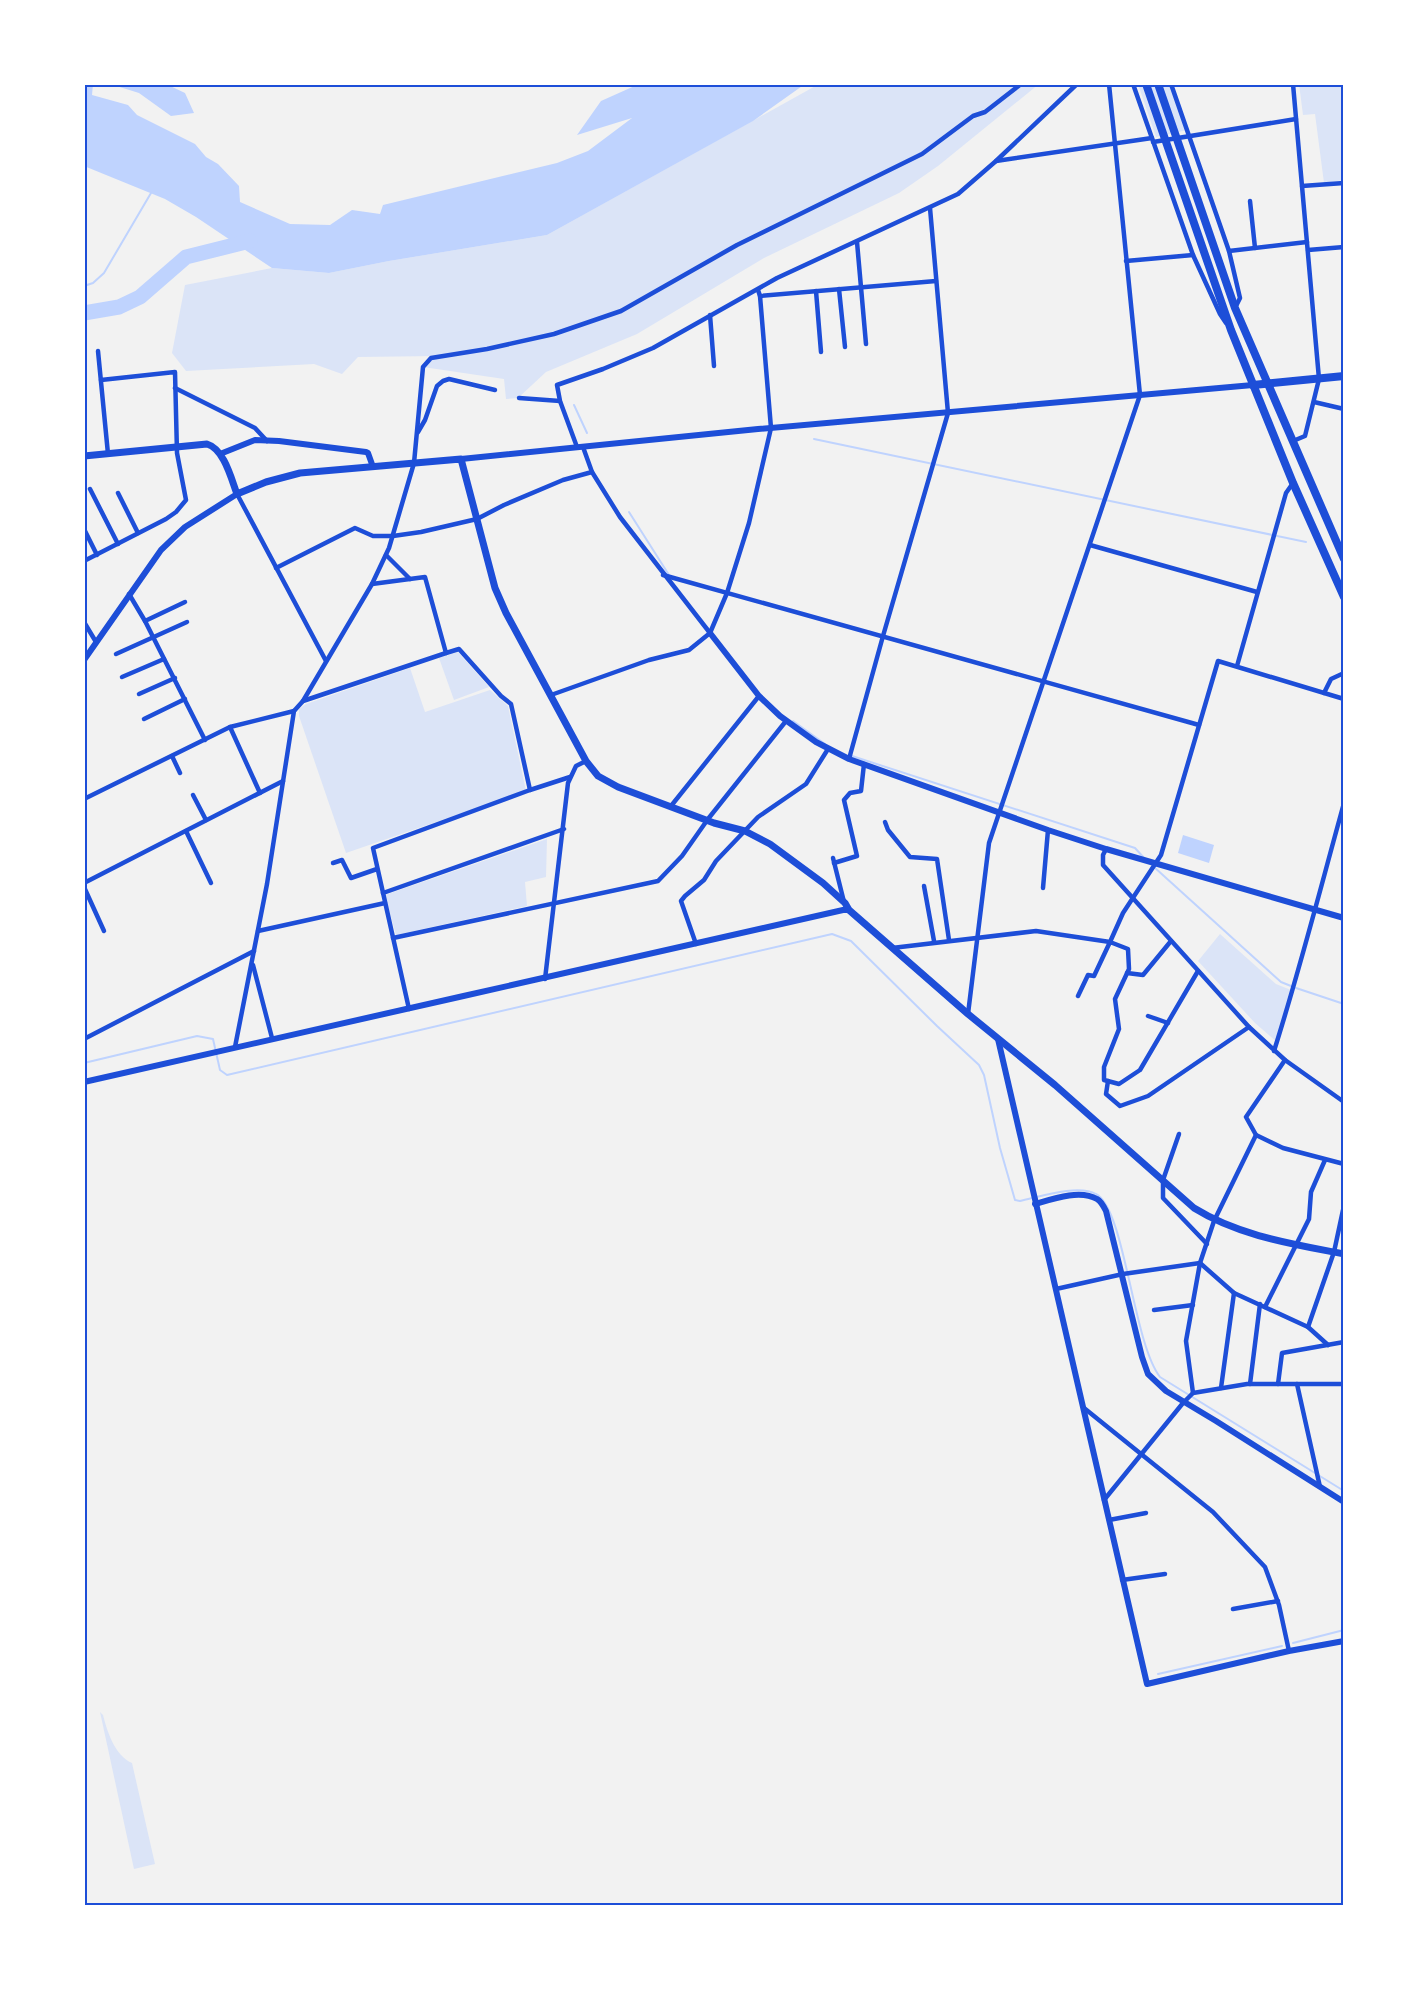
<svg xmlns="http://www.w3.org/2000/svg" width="1428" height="1990" font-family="Jost,sans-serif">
  <rect width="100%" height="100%" fill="#f2f2f2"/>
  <g fill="#dbe4f7">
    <path d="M 819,84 L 1039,84 L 938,166 L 899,193 L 764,258 L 637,334 L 546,372 L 518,398 L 506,399 L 504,379 L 423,367 L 437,356 L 358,357 L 342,374 L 314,364 L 186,371 L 172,353 L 185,285 L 272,268 L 329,273 L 389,261 L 547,235 Z"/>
    <path d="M 1138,84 L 1171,84 L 1187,130 L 1156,137 Z"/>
    <path d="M 1299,84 L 1344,84 L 1344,180 L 1324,183 L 1315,114 L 1303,115 Z"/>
    <path d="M 458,652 L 489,687 L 454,700 L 439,658 Z"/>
    <path d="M 410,668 L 425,712 L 490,690 L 508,706 L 526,791 L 346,853 L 299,716 L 299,709 L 306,704 Z"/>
    <path d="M 547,839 L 546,877 L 525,882 L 527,906 L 396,935 L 385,895 Z"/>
    <path d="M 1220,934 L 1276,984 L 1291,990 L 1277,1042 L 1255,1023 L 1198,961 Z"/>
    <path d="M 100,1712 L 103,1715 C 107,1731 115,1756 132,1763 L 155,1864 L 134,1869 Z"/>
  </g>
  <g fill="#bfd3fe">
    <path d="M 84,84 L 93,84 L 92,95 L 128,105 L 137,115 L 195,144 L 206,157 L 218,164 L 239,186 L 240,202 L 290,224 L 330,225 L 352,210 L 380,214 L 383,205 L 557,163 L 588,151 L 632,118 L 577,135 L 601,101 L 639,84 L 805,84 L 753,121 L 547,235 L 389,261 L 329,273 L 272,268 L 196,217 L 165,199 L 84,166 Z"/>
    <path d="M 110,84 L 166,84 L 185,93 L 194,113 L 171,116 L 139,93 Z"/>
    <path d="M 1183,835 L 1214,845 L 1209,863 L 1178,853 Z"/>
  </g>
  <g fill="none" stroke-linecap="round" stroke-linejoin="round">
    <g stroke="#bfd3fe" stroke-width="2">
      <path d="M 84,286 L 93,283 L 104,273 L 151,193"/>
      <path d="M 574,405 L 587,433"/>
      <path d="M 814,439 L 1306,542"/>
      <path d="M 629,512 L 669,575"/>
      <path d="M 793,721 L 825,744"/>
      <path d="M 852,756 L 1135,848 L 1145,859"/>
      <path d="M 1154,867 L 1281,982 L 1291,986"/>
      <path d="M 1296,988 L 1344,1004"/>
      <path d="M 84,1063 L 197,1036 L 213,1039 L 220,1070 L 227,1075 L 832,934 L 851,941 L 937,1026 L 979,1065 L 984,1075 L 1000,1148 L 1015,1200 L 1020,1201 C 1039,1197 1078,1184 1096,1194 C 1125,1209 1133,1343 1160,1377 L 1344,1491"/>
      <path d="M 1293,1643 L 1344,1630"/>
      <path d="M 1158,1674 L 1282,1646"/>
    </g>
    <path stroke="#bfd3fe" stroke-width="15" d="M 84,313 L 119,307 L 140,297 L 186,257 L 250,241"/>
    <g stroke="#1d4ed8" stroke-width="4.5">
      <path d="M 1133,84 L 1193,255 L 1220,314 L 1226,323"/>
      <path d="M 1171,84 L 1229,251 L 1240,298 L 1235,308"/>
      <path d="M 1153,142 L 1296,119"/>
      <path d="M 996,161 L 1152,138"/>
      <path d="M 1302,186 L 1344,183"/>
      <path d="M 1250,201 L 1255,248"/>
      <path d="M 857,242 L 866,344"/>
      <path d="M 1308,250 L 1344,247"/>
      <path d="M 1229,251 L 1307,242"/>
      <path d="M 1126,261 L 1193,255"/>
      <path d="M 839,289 L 845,347"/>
      <path d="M 816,291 L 821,352"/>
      <path d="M 760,296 L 936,281"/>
      <path d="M 710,315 L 714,366"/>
      <path d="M 98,351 L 108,454"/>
      <path d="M 175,388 L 255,428 L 267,441"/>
      <path d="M 519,398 L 560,401"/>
      <path d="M 1314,402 L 1344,409"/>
      <path d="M 418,432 L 425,420 L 437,386 L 443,381 L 449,379 L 495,390"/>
      <path d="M 1293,441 L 1305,436 L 1319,379 L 1293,84"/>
      <path d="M 577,447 L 560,401 L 557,385 L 603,369 L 653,348 L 777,278 L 958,194 L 996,161 L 1077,84"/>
      <path d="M 583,447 L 592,472 L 620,517 L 710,633"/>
      <path d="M 90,489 L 118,544"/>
      <path d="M 118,493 L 138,533"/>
      <path d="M 237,494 L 326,661"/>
      <path d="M 84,529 L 97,555"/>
      <path d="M 1090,545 L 1257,592"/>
      <path d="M 386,555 L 410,579"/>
      <path d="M 84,561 L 166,519 L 176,512 L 186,500 L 177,453 L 175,372 L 101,380"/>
      <path d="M 276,568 L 355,528 L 373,536 L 393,536 L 421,532 L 477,519 L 504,505 L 563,480 L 592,472"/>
      <path d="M 663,575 L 1199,725"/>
      <path d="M 372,584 L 425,577 L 446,653 L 459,649 L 501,696 L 511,704 L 530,790"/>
      <path d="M 129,594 L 145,621 L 205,740"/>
      <path d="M 145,621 L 185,602"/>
      <path d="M 84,622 L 96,642"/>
      <path d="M 116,654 L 187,622"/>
      <path d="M 1237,666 L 1286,493 L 1293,483"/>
      <path d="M 122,677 L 164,659"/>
      <path d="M 1324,693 L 1331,679 L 1344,673"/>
      <path d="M 139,694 L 175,678"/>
      <path d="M 551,695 L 649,660 L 689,650 L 710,633 L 727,593 L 749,523 L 771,428 L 760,296 L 758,290"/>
      <path d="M 303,701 L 446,653"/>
      <path d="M 144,719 L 185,699"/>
      <path d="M 230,727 L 260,793"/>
      <path d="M 172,756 L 180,773"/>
      <path d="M 849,759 L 883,636 L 948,413 L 930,208"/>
      <path d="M 193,795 L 206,820"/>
      <path d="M 84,799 L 230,727 L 294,711"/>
      <path d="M 671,806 L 759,696"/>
      <path d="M 885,822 L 888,830 L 910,857 L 937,859 L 949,940"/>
      <path d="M 186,831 L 211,883"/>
      <path d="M 1106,849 L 1103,855 L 1103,865 L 1249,1027 L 1285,1060 L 1344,1102"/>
      <path d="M 833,858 L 844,902"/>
      <path d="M 333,863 L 342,860 L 351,878 L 377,869"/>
      <path d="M 834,863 L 857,856 L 844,800 L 850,793 L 861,791 L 864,764"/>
      <path d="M 84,883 L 283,781"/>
      <path d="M 924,886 L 934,941"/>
      <path d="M 84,887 L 104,931"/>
      <path d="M 1043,888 L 1048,830"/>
      <path d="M 383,893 L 564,829"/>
      <path d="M 258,931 L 385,903"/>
      <path d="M 393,938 L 658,881 L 682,856 L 708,819 L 786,721"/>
      <path d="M 696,944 L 681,901 L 685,896 L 704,880 L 716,861 L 758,817 L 806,784 L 828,749"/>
      <path d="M 892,948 L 1036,931 L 1110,942 L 1123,913 L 1161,855 L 1218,661 L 1344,699"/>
      <path d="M 253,965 L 272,1038"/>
      <path d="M 1127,973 L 1143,975 L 1171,941"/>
      <path d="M 545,979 L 568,783 L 576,766 L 586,761"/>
      <path d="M 1078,996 L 1088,975 L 1094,976 L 1110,942 L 1128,949 L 1129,969 L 1115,999 L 1119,1029 L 1104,1067 L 1104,1080 L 1119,1084 L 1140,1070 L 1198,971"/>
      <path d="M 409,1009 L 373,848 L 530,790 L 570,777"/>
      <path d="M 968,1014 L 989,843 L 1140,395 L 1109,84"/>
      <path d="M 1148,1016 L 1168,1023"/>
      <path d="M 84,1039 L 254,951"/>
      <path d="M 235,1047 L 267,884 L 294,711 L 303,701 L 372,584 L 389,548 L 414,463 L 423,367 L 431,358 L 487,349 L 554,334 L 621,311 L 737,245 L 922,154 L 973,116 L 985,112 L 1021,84"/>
      <path d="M 1274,1051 C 1300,969 1321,886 1344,803"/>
      <path d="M 1108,1081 L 1106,1094 L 1120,1106 L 1148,1096 L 1249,1027"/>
      <path d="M 1179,1134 L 1163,1180 L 1163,1198 L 1207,1244"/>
      <path d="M 1256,1135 L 1246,1117 L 1285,1060"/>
      <path d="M 1200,1263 L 1234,1293 L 1308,1327 L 1328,1345"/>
      <path d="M 1056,1289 L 1123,1274 L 1200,1263"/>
      <path d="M 1265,1307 L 1309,1219 L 1311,1192 L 1325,1160"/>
      <path d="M 1154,1310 L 1193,1305"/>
      <path d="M 1308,1327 L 1334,1252 L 1343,1210"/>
      <path d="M 1250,1384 L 1260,1304"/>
      <path d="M 1278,1384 L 1282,1353 L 1344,1342"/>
      <path d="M 1297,1384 L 1320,1487"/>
      <path d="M 1221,1388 L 1234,1293"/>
      <path d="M 1193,1393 L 1186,1341 L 1200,1263 L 1214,1221 L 1256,1135 L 1283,1148 L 1344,1164"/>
      <path d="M 1084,1408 L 1213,1512 L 1265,1567 L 1279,1605 L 1289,1651"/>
      <path d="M 1104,1500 L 1183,1403 L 1193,1393 L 1247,1384 L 1344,1384"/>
      <path d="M 1109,1520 L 1146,1513"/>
      <path d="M 1122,1580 L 1165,1574"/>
      <path d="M 1233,1609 L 1278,1601"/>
    </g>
    <g stroke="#1d4ed8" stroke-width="6">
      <path d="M 220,454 L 255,440 L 279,441 L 366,452 L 368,453 L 373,467"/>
      <path d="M 461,459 L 758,429 L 1253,385"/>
      <path d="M 710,633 L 759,696 L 780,716 L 816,742 L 849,759 L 1048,830 L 1106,849 L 1344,918"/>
      <path d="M 84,660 L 161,550 L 185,527 L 237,494"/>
      <path d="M 998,1039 L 1147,1684 L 1289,1651 L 1344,1641"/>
      <path d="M 84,1082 C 337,1023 590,969 843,910 L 849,910"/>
      <path d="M 1035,1204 C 1052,1199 1080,1189 1097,1199 C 1101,1201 1104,1207 1106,1211 L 1142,1357 L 1148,1374 L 1166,1391 L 1216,1421 L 1344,1502"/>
    </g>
    <path stroke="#1d4ed8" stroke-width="7" d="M 84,456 L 207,444 C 224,449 231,478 237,494 L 266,482 L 300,473 L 461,459 L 495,588 L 506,613 L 586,761 L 598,776 L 618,787 L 714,823 L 745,831 L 770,844 L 823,883 L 845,903 L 849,910 L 968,1014 L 1055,1085 L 1194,1208 C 1239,1236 1293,1244 1344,1254"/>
    <g stroke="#1d4ed8" stroke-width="8">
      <path d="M 1146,84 L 1231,330 L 1293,483 L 1344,597"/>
      <path d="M 1158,84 L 1235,308 L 1344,559"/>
      <path d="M 1253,385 L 1344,376"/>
    </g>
  </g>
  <rect width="1428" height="1990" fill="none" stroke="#ffffff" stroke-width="171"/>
  <rect x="86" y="86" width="1256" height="1818" fill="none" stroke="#1d4ed8" stroke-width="2"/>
</svg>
